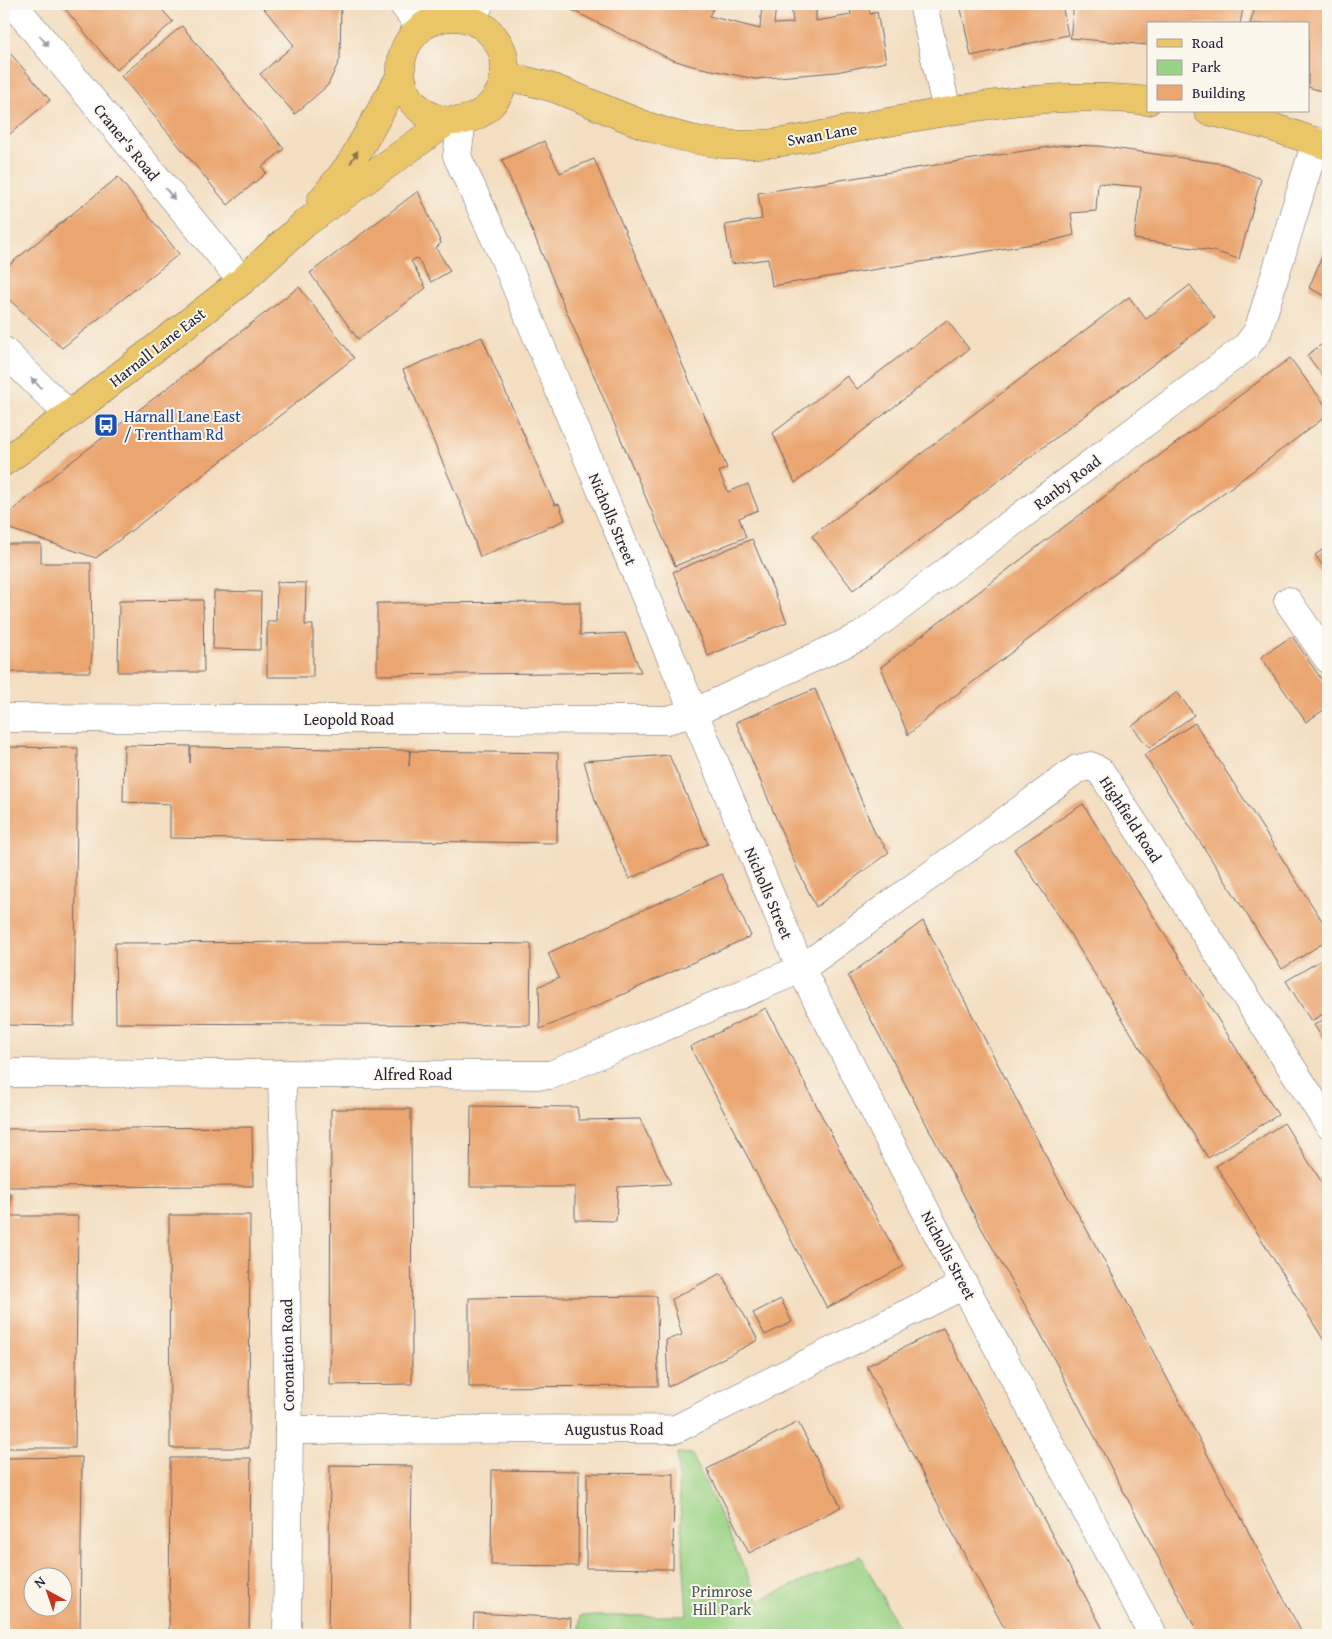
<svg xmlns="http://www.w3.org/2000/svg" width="1332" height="1639" font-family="'Gentium Book Plus',serif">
  <rect width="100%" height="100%" fill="#fbf7ec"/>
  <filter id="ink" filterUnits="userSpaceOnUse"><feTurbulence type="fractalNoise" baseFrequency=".02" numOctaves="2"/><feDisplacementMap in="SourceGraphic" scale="10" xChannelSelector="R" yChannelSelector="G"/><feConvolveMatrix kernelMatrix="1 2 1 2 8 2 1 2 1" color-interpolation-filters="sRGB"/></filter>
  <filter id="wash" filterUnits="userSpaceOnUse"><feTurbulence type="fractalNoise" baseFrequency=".0096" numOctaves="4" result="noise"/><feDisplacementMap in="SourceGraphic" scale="20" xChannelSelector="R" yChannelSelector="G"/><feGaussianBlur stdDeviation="1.12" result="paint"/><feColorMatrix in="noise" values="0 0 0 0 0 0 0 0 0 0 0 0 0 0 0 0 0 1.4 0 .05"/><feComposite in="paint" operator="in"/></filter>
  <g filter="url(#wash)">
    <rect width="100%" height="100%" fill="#f3dec1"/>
    <path fill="#9bd386" stroke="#5e7a60" d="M 677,1453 L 692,1454 L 759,1600 L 861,1556 L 902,1635 L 580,1635 L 580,1616 L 687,1616 Z"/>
    <g id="blocks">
      <g fill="#eaa570" fill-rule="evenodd">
        <path d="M 61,4 L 157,4 L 173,22 L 116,70 Z"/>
        <path d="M 260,4 L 341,4 L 340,59 L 328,85 L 295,114 L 260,74 L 294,45 Z"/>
        <path d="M 560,4 L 677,4 L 682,8 L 684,4 L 716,4 L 709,16 L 760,29 L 762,4 L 776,4 L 774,24 L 793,23 L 791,4 L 816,4 L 816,21 L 851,15 L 849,4 L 868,4 L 870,14 L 877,12 L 886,62 L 836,72 L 755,79 L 692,66 L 670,59 Z"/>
        <path d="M 960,4 L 1062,4 L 1068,35 L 971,56 Z"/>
        <path d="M 1074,4 L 1244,4 L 1240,24 L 1148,24 L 1148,45 L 1070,38 Z"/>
        <path d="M 1256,4 L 1328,4 L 1328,93 L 1308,87 L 1308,24 L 1250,24 Z"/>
        <path d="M 182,26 L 284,149 L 262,167 L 266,173 L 228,205 L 121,76 Z"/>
        <path d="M 4,46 L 50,100 L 4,139 Z"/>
        <path d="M 544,141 L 560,173 L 594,159 L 727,468 L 719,472 L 728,492 L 748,484 L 758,510 L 739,518 L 746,537 L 675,566 L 502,160 Z"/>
        <path d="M 1062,145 L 1099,146 L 1224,164 L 1261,179 L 1239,259 L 1213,251 L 1134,239 L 1141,187 L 1098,183 L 1096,211 L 1071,213 L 1074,235 L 1051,241 L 772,286 L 768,259 L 731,264 L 725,225 L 762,219 L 758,193 Z"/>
        <path d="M 118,177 L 179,254 L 62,348 L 4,295 L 4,269 Z"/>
        <path d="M 418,191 L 441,243 L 436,248 L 450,271 L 431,282 L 417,258 L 411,261 L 426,288 L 358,339 L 310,273 Z"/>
        <path d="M 1328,242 L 1328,297 L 1309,288 Z"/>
        <path d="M 1190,285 L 1215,318 L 853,590 L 812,536 L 1129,297 L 1146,319 Z"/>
        <path d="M 299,287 L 354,358 L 96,558 L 4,527 L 4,518 L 54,475 Z"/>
        <path d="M 947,320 L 969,349 L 795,483 L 773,433 L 847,376 L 857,389 Z"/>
        <path d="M 482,337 L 545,484 L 555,505 L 559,504 L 565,520 L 480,557 L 466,517 L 403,370 Z"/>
        <path d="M 1328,340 L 1328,383 L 1307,355 Z"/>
        <path d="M 1290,358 L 1328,409 L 1328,415 L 1085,596 L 939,708 L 908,735 L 881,667 L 1045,541 Z"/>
        <path d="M 752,539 L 787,622 L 708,656 L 673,572 Z"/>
        <path d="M 4,544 L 41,544 L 41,563 L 91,563 L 92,653 L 90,672 L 4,672 Z"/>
        <path d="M 1328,546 L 1328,573 L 1315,555 Z"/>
        <path d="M 277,582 L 306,583 L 305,625 L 313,625 L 313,677 L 267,677 L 267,621 L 276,621 Z"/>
        <path d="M 214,591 L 261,592 L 260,650 L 213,649 Z"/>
        <path d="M 203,600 L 204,672 L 118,672 L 119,601 Z"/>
        <path d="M 580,602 L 580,635 L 625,633 L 641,672 L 377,675 L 377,603 Z"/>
        <path d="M 1292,636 L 1328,689 L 1328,707 L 1306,722 L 1261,657 Z"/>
        <path d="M 815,689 L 875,833 L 889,852 L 816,907 L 796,866 L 736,722 Z"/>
        <path d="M 1177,692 L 1194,715 L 1149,748 L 1132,726 Z"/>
        <path d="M 1195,723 L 1328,930 L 1328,940 L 1282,969 L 1144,755 Z"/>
        <path d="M 124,745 L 190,746 L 190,763 L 191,747 L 410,750 L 409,766 L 410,751 L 558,753 L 557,843 L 170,838 L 170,804 L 123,802 Z"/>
        <path d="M 4,747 L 78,748 L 74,1026 L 4,1025 Z"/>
        <path d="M 669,755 L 708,844 L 629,879 L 595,800 L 584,761 Z"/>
        <path d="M 1083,804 L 1278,1115 L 1208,1158 L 1059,916 L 1014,849 Z"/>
        <path d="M 722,874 L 751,936 L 595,1007 L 540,1029 L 539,986 L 559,978 L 548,953 Z"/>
        <path d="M 923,921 L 1058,1179 L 1114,1278 L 1303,1635 L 1199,1635 L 1034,1321 L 978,1222 L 848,976 Z"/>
        <path d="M 338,942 L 531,944 L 530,1025 L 116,1023 L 115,943 Z"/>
        <path d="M 1328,956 L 1328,1011 L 1311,1021 L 1286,981 Z"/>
        <path d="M 766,1008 L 854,1178 L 904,1266 L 827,1308 L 690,1047 Z"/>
        <path d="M 1328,1017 L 1328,1047 L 1314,1025 Z"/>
        <path d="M 471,1106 L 577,1107 L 579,1120 L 640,1119 L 671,1184 L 618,1187 L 616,1221 L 575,1220 L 575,1187 L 470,1187 Z"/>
        <path d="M 331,1109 L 411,1109 L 412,1384 L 330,1385 Z"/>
        <path d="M 1284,1123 L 1328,1192 L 1328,1347 L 1216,1166 Z"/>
        <path d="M 252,1127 L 253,1186 L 4,1187 L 4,1129 Z"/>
        <path d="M 4,1194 L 11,1194 L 10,1216 L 78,1216 L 75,1448 L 4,1448 Z"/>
        <path d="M 169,1215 L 250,1215 L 249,1448 L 170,1448 Z"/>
        <path d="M 721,1273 L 758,1340 L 668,1387 L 666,1340 L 682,1335 L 672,1299 Z"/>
        <path d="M 657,1296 L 658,1386 L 469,1387 L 469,1298 Z"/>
        <path d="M 781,1299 L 792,1322 L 765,1335 L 753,1313 Z"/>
        <path d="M 943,1328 L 1034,1501 L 1106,1635 L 1008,1635 L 957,1541 L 867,1366 Z"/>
        <path d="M 798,1422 L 841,1507 L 749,1553 L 707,1469 Z"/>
        <path d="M 82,1457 L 80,1635 L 4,1635 L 4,1458 ZM 32,1576 L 62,1576 L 62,1606 L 32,1606 Z"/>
        <path d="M 170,1458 L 251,1458 L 249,1635 L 169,1635 Z"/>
        <path d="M 330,1465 L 412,1466 L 410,1635 L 328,1635 Z"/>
        <path d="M 492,1470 L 579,1471 L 578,1566 L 491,1565 Z"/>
        <path d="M 587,1473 L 674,1474 L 673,1569 L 586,1568 Z"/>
        <path d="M 474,1613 L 571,1618 L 570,1635 L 473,1635 Z"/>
      </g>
    </g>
  </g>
  <g filter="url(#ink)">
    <use href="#blocks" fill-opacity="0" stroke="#6b646a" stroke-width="1"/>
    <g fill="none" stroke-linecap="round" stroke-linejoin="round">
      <g stroke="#6b646a" stroke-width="29">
        <g id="minor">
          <path d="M 13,4 L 242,281"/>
          <path d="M 403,4 L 421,28"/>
          <path d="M 923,4 L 947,111"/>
          <path d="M 473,21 L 479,4"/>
          <path d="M 460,121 L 461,128 L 457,156 L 505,260 L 801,969 L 964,1285 L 1153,1635"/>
          <path d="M 4,351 L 69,415"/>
          <path d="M 1288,601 L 1328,659"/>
          <path d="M 4,718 L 667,720 L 693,713 L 861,636 L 1246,347 L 1258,331 L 1316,141"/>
          <path d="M 4,1073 L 551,1075 L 801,969 L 1077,769 L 1091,766 L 1101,772 L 1328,1124"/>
          <path d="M 282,1074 L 289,1430 L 287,1635"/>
          <path d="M 289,1430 L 676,1429 L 964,1285"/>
        </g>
      </g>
      <g stroke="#6b646a" stroke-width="29">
        <g id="major">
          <circle cx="453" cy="69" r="52"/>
          <path d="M 504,76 C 521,80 540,83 556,89 C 611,110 664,139 724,144 C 772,148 820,135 867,126 C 960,109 1053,89 1148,101"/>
          <path d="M 1208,111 L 1269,126 L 1328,146"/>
          <path d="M 321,201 L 351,163 L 401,75"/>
          <path d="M 4,462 L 69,415 L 242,281 L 304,224 L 448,121"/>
        </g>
      </g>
      <use href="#minor" stroke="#fff" stroke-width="28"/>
      <use href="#major" stroke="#ebc669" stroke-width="28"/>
    </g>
    <defs><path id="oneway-solid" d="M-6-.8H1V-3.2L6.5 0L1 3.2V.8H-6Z" transform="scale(1.25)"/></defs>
    <g fill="#9c9ca7">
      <use href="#oneway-solid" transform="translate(44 41) rotate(51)"/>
      <use href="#oneway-solid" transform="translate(170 194) rotate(51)"/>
      <use href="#oneway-solid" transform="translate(36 383) rotate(-135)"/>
    </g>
    <use fill="#867452" href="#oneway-solid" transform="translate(354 157) rotate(-59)"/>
  </g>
  <defs>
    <g id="bus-square" transform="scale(1.25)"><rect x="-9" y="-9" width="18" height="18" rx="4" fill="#1a4fb4" stroke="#fbf7ec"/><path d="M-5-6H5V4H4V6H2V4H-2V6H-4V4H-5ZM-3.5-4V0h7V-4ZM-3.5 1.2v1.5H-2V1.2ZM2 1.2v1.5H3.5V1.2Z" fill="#fff"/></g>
  </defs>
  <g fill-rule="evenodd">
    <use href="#bus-square" x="106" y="425"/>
  </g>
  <g text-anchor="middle" stroke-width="4" stroke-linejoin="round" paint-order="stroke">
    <g font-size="16" fill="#22223b" stroke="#fbf7ec">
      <text transform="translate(822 134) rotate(-10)" y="6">Swan Lane</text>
      <text transform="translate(127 142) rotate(51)" y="6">Craner's Road</text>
      <text transform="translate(157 347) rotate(-38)" y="6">Harnall Lane East</text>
      <text transform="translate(1067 482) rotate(-37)" y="6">Ranby Road</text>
      <text transform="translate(613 519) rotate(67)" y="6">Nicholls Street</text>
      <text x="349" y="725">Leopold Road</text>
      <text transform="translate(1131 819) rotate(57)" y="6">Highfield Road</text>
      <text transform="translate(769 893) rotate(67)" y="6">Nicholls Street</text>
      <text x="413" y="1080">Alfred Road</text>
      <text transform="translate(949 1255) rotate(62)" y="6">Nicholls Street</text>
      <text transform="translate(287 1355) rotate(-91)" y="6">Coronation Road</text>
      <text x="614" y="1435">Augustus Road</text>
    </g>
    <g font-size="16" fill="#164399" stroke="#fbf7ec" text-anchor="start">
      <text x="124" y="422">Harnall Lane East<tspan x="124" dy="18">/ Trentham Rd</tspan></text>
    </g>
    <g font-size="16" fill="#465752" stroke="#fbf7ec">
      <text x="722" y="1597">Primrose<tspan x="722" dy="18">Hill Park</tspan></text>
    </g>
  </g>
  <rect width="1332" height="1639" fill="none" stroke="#fbf7ec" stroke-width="20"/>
  <rect x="1147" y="22" width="162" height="90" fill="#fbf7ec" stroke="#a4a2a5"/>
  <rect x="1157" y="39" width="25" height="8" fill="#ebc669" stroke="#a4a2a5"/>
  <text x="1192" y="48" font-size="15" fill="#22223b">Road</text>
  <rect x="1157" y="60" width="25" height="15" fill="#9bd386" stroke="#a4a2a5"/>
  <text x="1192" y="72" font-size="15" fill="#22223b">Park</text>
  <rect x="1157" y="85" width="25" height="15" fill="#eaa570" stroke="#a4a2a5"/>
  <text x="1192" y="98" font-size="15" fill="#22223b">Building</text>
  <g transform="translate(48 1592) rotate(320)"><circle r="24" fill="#fbf7ec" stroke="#a4a2a5"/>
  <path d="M0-4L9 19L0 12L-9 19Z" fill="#c8321e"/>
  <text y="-8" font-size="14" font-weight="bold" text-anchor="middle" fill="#22223b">N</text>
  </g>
</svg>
